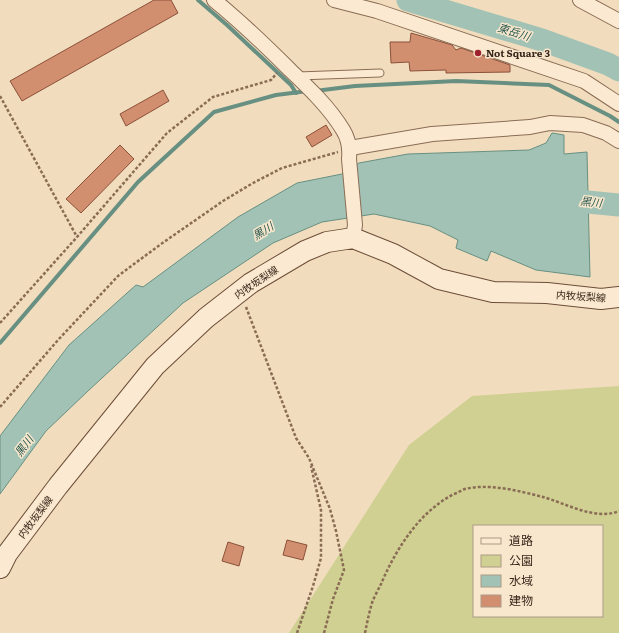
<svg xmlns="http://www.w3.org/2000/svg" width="619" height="633" font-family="Literata,'Noto Sans JP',serif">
  <rect width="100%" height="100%" fill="#f1dcbd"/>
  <path fill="#cfd091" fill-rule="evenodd" d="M 619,386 L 619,633 L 289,633 L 409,445 L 472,396 ZM 474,526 L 602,526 L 602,616 L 474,616 Z"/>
  <path fill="#a1c2b5" stroke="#689082" d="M 552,133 L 564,135 L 564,154 L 587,152 L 590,277 L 536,270 L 491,251 L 487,261 L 456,248 L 458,240 L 430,226 L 374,214 L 322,222 L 273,243 L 183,303 L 88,391 L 46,431 L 0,494 L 0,436 L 69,345 L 136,285 L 143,287 L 238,217 L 297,183 L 342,174 L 359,163 L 408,154 L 529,150 L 546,143 Z"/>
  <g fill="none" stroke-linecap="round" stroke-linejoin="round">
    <g stroke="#689082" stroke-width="4">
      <path d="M 198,0 L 227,25 L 291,85 L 296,93"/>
      <path d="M 315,91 L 355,86 L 456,81 L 549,85 L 610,116 L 619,122"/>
      <path d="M 0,343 L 138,182 L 214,112 L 276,95 L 308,91"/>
    </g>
    <g stroke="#a1c2b5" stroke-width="23">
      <path d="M 408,0 L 542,40 L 608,64 L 619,70"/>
      <path d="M 557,199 L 619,205"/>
    </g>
  </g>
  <g fill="#d28f70" stroke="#8b5139">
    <path d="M 154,0 L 171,0 L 178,13 L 22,101 L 10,81 Z"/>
    <path d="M 411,33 L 452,45 L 456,50 L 461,48 L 510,65 L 510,72 L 446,73 L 446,70 L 410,71 L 409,62 L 391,63 L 390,42 L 410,42 Z"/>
    <path d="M 163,90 L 169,101 L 126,126 L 120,114 Z"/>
    <path d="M 326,125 L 332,135 L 312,147 L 306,137 Z"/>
    <path d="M 120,145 L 134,159 L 81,213 L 66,199 Z"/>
    <path d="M 287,540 L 307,545 L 303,560 L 283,555 Z"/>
    <path d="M 228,542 L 244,547 L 239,566 L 222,561 Z"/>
  </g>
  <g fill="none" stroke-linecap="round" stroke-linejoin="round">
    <g stroke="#8a6c55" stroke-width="9">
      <path id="service" d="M 298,76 L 380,73"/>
    </g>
    <g stroke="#8a6c55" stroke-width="16">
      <g id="minor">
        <path d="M 214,0 C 241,22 266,46 290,70 C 309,88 329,107 343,130 C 348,138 350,149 349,159 L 355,225 L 353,238"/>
        <path d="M 334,0 L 377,11 L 584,81 L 619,104"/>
        <path d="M 580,0 L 619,21"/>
        <path d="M 350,148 L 432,134 L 530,127 L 550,123 L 583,125 L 606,133 L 619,141"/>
      </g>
    </g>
    <g stroke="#6c4d38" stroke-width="22">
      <path id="secondary" d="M 0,568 L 7,554 L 58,486 L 155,366 L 206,318 L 251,283 L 305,251 L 327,242 L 353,238 L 393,254 L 439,279 L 493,292 L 547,293 L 601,299 L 619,297"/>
    </g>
    <g stroke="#8a6c55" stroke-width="2.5" stroke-dasharray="3 2" stroke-linecap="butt">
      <path d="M 0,96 L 77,237"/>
      <path d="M 246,307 L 296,438 L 309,458 L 330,509 L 336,531 L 344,570 L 333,599 L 324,633"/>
      <path d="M 0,323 L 77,237 L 167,133 L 213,97 L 271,80 L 277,73"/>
      <path d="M 0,407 L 58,340 L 118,276 L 161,244 L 223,201 L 253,183 L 282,168 L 338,152"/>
      <path d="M 297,633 L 313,586 L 321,558 L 321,510 L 311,466"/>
      <path d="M 365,633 C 367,623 369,613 372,603 C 374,597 378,590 381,584 C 396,549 419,512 454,494 C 458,493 461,490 465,489 C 490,483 519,491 543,497 C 565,503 596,521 619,511"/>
    </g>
    <use href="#service" stroke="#fbead1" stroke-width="7"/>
    <use href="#minor" stroke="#fbead1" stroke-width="14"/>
    <use href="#secondary" stroke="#fbead1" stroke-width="20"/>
  </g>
  <circle fill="#9e212e" stroke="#f8e7cd" stroke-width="1.5" cx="478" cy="53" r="4"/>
  <g text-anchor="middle" stroke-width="3" stroke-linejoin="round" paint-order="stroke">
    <g font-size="10" font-weight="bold" fill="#38261b" stroke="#f8e7cd" text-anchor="start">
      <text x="486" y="57">Not Square 3</text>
    </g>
    <g font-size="10" fill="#38261b" stroke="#f8e7cd">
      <text transform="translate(256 282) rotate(-34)" y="4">内牧坂梨線</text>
      <text transform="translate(581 296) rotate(4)" y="4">内牧坂梨線</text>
      <text transform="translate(35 517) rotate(-53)" y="4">内牧坂梨線</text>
    </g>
    <g font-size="11" font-style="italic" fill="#295951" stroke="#f8e7cd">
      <text transform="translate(514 32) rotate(17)" y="4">東岳川</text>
      <text transform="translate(591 202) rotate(6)" y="4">黒川</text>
      <text transform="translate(263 231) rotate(-32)" y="4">黒川</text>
      <text transform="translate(24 446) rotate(-53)" y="4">黒川</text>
    </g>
  </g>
  <rect x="473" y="525" width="130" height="92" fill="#f8e7cd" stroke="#ab9a86"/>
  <rect x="481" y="538" width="20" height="6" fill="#fbead1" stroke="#ab9a86"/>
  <text x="509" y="545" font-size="12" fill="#38261b">道路</text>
  <rect x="481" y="555" width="20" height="12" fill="#cfd091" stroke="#ab9a86"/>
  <text x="509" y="565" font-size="12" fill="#38261b">公園</text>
  <rect x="481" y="575" width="20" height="12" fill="#a1c2b5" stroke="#ab9a86"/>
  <text x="509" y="585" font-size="12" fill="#38261b">水域</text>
  <rect x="481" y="595" width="20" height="12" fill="#d28f70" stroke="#ab9a86"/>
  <text x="509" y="605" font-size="12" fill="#38261b">建物</text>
</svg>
